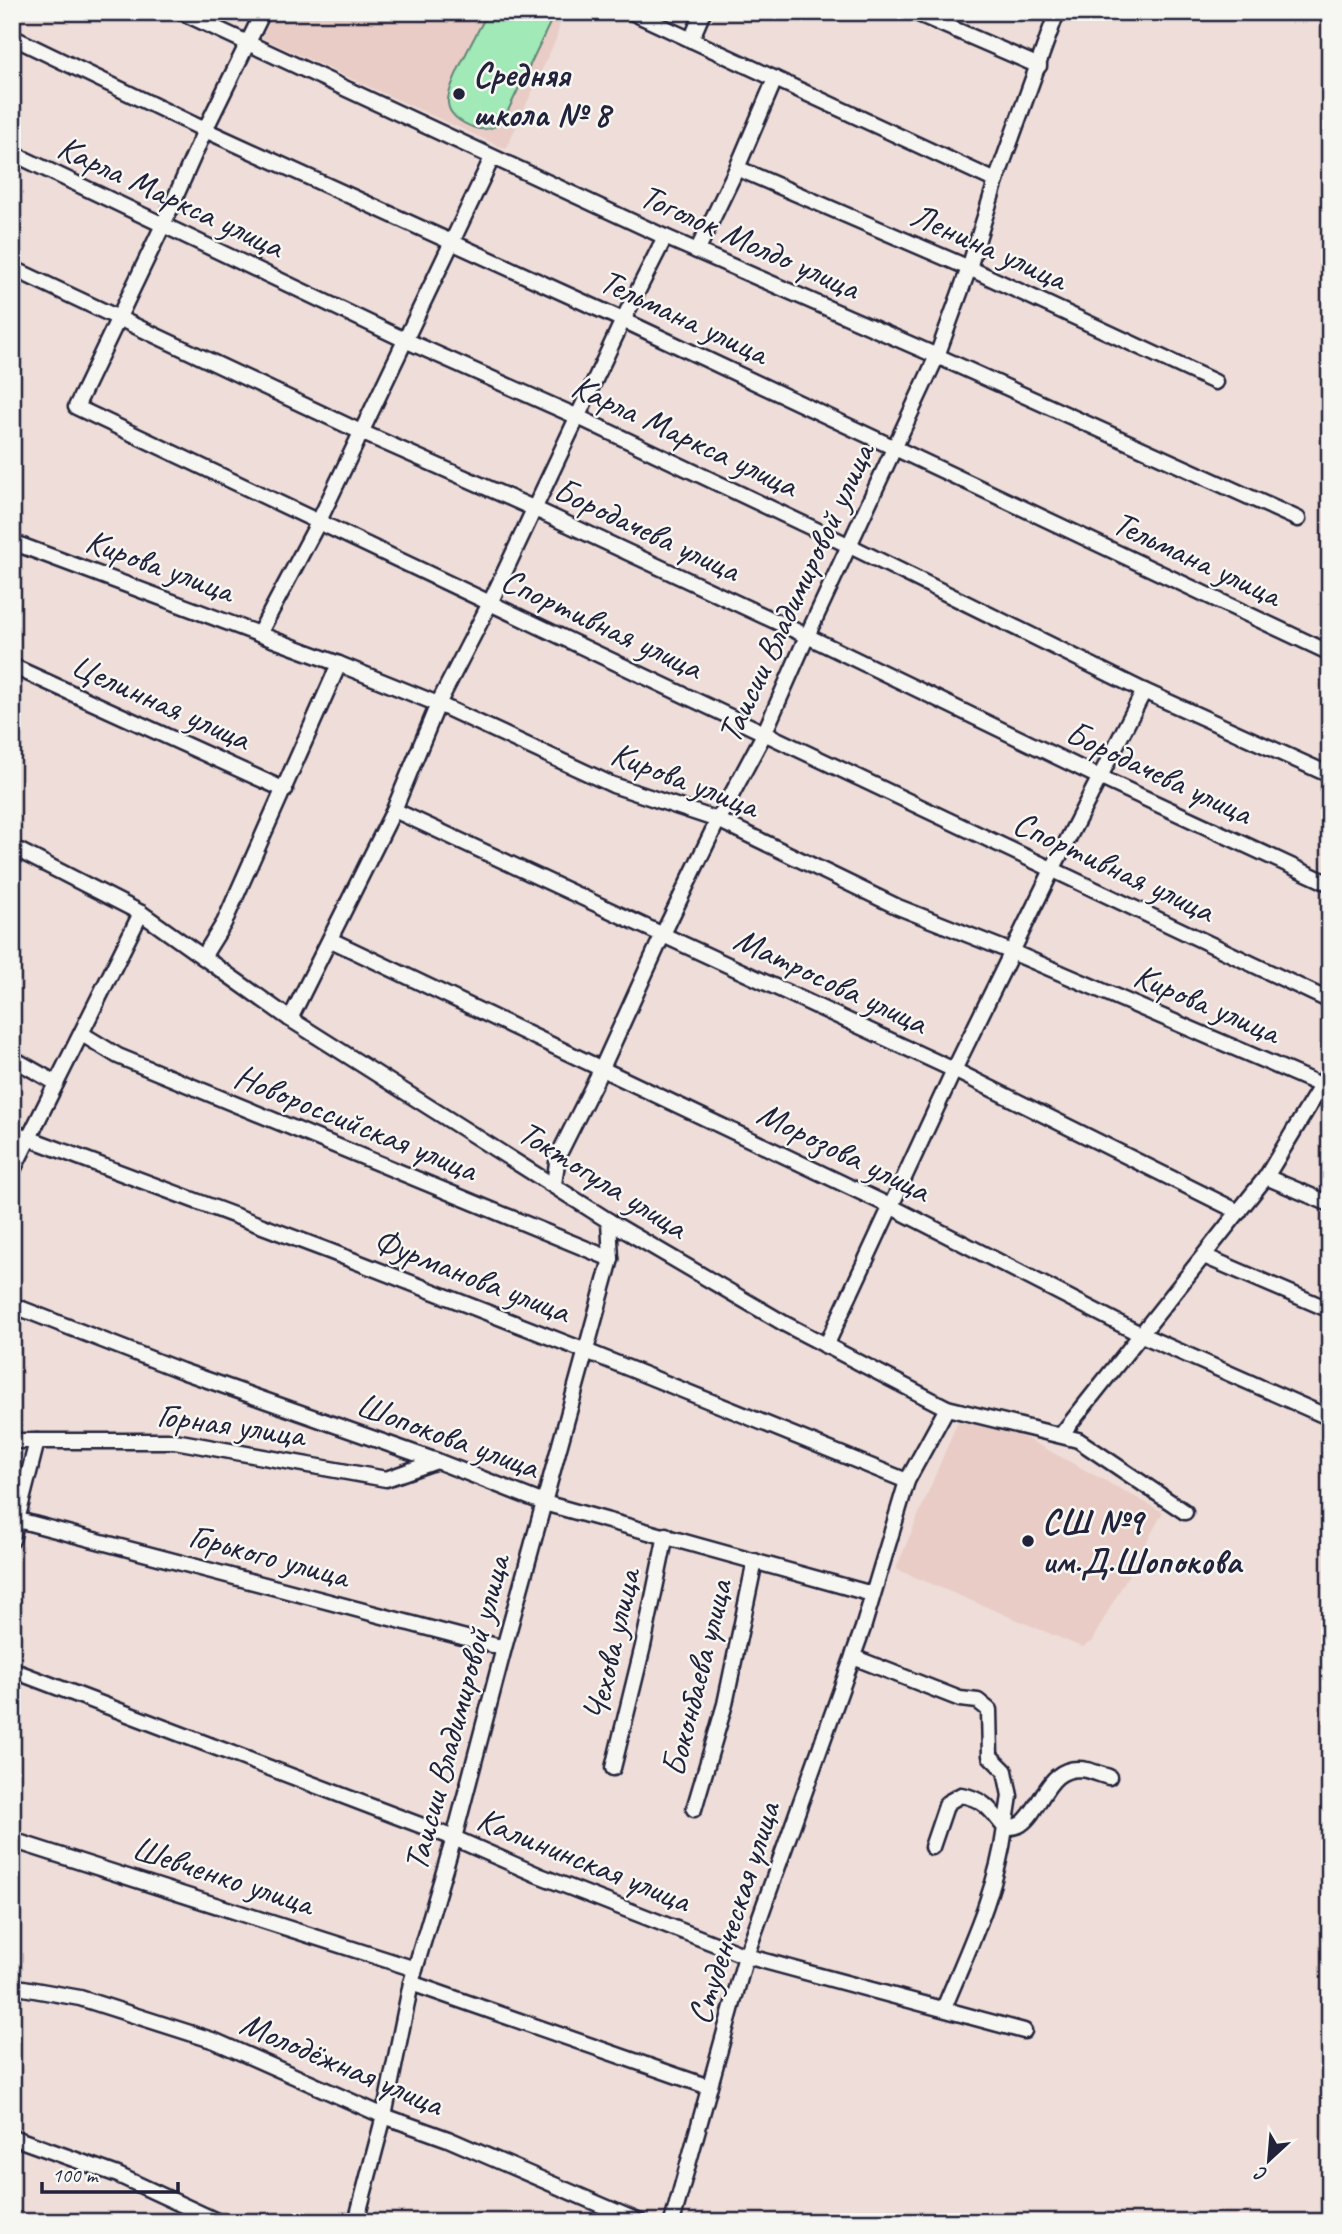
<svg xmlns="http://www.w3.org/2000/svg" width="1342" height="2234" font-family="Caveat,sans-serif">
  <rect width="100%" height="100%" fill="#eeddd8"/>
  <filter id="ink" filterUnits="userSpaceOnUse"><feTurbulence type="fractalNoise" baseFrequency=".0143" numOctaves="2"/><feDisplacementMap in="SourceGraphic" scale="14" xChannelSelector="R" yChannelSelector="G"/><feConvolveMatrix kernelMatrix="1 2 1 2 8 2 1 2 1" color-interpolation-filters="sRGB"/></filter>
  <g filter="url(#ink)">
    <g fill="#e9ccc6">
      <path d="M 274,12 L 563,12 L 556,39 L 506,149 L 262,38 Z"/>
      <path d="M 958,1421 L 1016,1433 L 1163,1512 L 1091,1642 L 1082,1647 L 896,1569 Z"/>
    </g>
    <path fill="#a1e9b6" stroke="#628678" stroke-width="2" d="M 488,12 L 550,12 L 550,23 L 504,119 C 496,129 487,131 475,128 C 464,124 449,116 448,103 C 446,86 479,30 488,12 Z"/>
    <g fill="none" stroke-linecap="round" stroke-linejoin="round">
      <g stroke="#22223b" stroke-width="19">
        <g id="minor">
          <path d="M 181,12 L 665,237 L 937,356 L 1298,519"/>
          <path d="M 263,12 L 205,130 L 163,225 L 76,407 L 1330,1001"/>
          <path d="M 631,12 L 996,181"/>
          <path d="M 914,12 L 1039,66"/>
          <path d="M 12,37 L 205,130 L 623,320 L 1330,653"/>
          <path d="M 691,40 L 703,12"/>
          <path d="M 12,153 L 405,340 L 578,417 L 850,546 L 1144,691 L 1330,775"/>
          <path d="M 737,168 L 969,268 L 1215,382"/>
          <path d="M 697,251 L 737,168 L 775,79"/>
          <path d="M 12,268 L 361,432 L 533,508 L 807,636 L 1099,777 L 1330,884"/>
          <path d="M 12,542 L 339,664 L 438,704 L 613,785 L 718,820 L 898,907 L 1012,952 L 1330,1089"/>
          <path d="M 259,634 L 318,523 L 492,158"/>
          <path d="M 12,666 L 285,790"/>
          <path d="M 394,810 L 954,1070 L 1239,1212"/>
          <path d="M 12,847 L 141,913 L 290,1019 L 609,1221 L 785,1324 L 947,1408 L 1078,1440 L 1185,1512"/>
          <path d="M 331,940 L 892,1207 L 1142,1335 L 1330,1418"/>
          <path d="M 203,957 L 224,923 L 339,664"/>
          <path d="M 290,1019 L 394,810 L 438,704 L 490,603 L 623,320 L 665,237"/>
          <path d="M 82,1034 L 118,1056 L 611,1259"/>
          <path d="M 12,1058 L 56,1083"/>
          <path d="M 12,1132 L 329,1251 L 586,1351 L 907,1481"/>
          <path d="M 12,1172 L 141,913"/>
          <path d="M 1266,1177 L 1330,1204"/>
          <path d="M 554,1184 L 558,1156 L 602,1068 L 663,934 L 718,820 L 764,734 L 807,636 L 937,356 L 969,268 L 996,181 L 1057,12"/>
          <path d="M 1204,1256 L 1330,1310"/>
          <path d="M 12,1305 L 182,1371 L 437,1461 L 544,1503 L 872,1594"/>
          <path d="M 826,1346 L 954,1070 L 1052,870 L 1144,691"/>
          <path d="M 1061,1435 L 1266,1177 L 1330,1071"/>
          <path d="M 12,1441 L 175,1441 L 386,1479 L 437,1461"/>
          <path d="M 18,1520 L 504,1648"/>
          <path d="M 12,1540 L 37,1441"/>
          <path d="M 853,1657 L 960,1699 L 978,1701 L 989,1710 L 990,1756 L 1005,1771 L 1010,1796 L 1005,1828 C 1011,1827 1016,1827 1021,1824 C 1043,1809 1046,1762 1087,1770 C 1094,1772 1102,1775 1109,1777"/>
          <path d="M 12,1670 L 454,1838 L 538,1875 L 746,1956 L 1024,2031"/>
          <path d="M 613,1768 L 643,1646 L 666,1535"/>
          <path d="M 694,1809 L 725,1704 L 755,1561"/>
          <path d="M 12,1840 L 415,1969"/>
          <path d="M 932,1847 L 947,1803 L 961,1795 C 984,1799 991,1810 1005,1828 C 997,1891 968,1950 944,2008"/>
          <path d="M 411,1983 L 709,2087"/>
          <path d="M 12,1986 L 80,1998 L 215,2041 L 384,2116 L 448,2139 L 640,2222"/>
          <path d="M 12,2137 L 118,2175 L 219,2222"/>
          <path d="M 356,2222 L 384,2116 L 411,1983 L 454,1838 L 504,1648 L 611,1259 L 609,1221"/>
          <path d="M 672,2222 L 746,1956 L 863,1628 L 907,1481 L 947,1408"/>
        </g>
      </g>
      <use href="#minor" stroke="#f6f6f2" stroke-width="14"/>
    </g>
  </g>
  <g fill="#22223b" stroke="#f6f6f2" stroke-width="2.5">
    <circle cx="459" cy="94" r="7"/>
    <circle cx="1028" cy="1541" r="7"/>
  </g>
  <g text-anchor="middle" stroke-width="5" stroke-linejoin="round" paint-order="stroke">
    <g font-size="35" font-weight="bold" fill="#22223b" stroke="#f6f6f2" text-anchor="start">
      <text x="473" y="86">Средняя<tspan x="473" dy="40">школа № 8</tspan></text>
      <text x="1042" y="1533">СШ №9<tspan x="1042" dy="40">им.Д.Шопокова</tspan></text>
    </g>
    <g font-size="35" fill="#22223b" stroke="#f6f6f2">
      <text transform="translate(171 196) rotate(25)" y="12">Карла Маркса улица</text>
      <text transform="translate(750 241) rotate(24)" y="12">Тоголок Молдо улица</text>
      <text transform="translate(989 246) rotate(24)" y="12">Ленина улица</text>
      <text transform="translate(684 316) rotate(25)" y="12">Тельмана улица</text>
      <text transform="translate(685 435) rotate(25)" y="12">Карла Маркса улица</text>
      <text transform="translate(647 529) rotate(25)" y="12">Бородачева улица</text>
      <text transform="translate(1197 558) rotate(25)" y="12">Тельмана улица</text>
      <text transform="translate(160 565) rotate(20)" y="12">Кирова улица</text>
      <text transform="translate(795 593) rotate(-65)" y="12">Таисии Владимировой улица</text>
      <text transform="translate(602 623) rotate(25)" y="12">Спортивная улица</text>
      <text transform="translate(161 701) rotate(24)" y="12">Целинная улица</text>
      <text transform="translate(1159 772) rotate(25)" y="12">Бородачева улица</text>
      <text transform="translate(685 779) rotate(21)" y="12">Кирова улица</text>
      <text transform="translate(1114 866) rotate(25)" y="12">Спортивная улица</text>
      <text transform="translate(831 980) rotate(25)" y="12">Матросова улица</text>
      <text transform="translate(1207 1003) rotate(23)" y="12">Кирова улица</text>
      <text transform="translate(356 1122) rotate(22)" y="12">Новороссийская улица</text>
      <text transform="translate(844 1151) rotate(26)" y="12">Морозова улица</text>
      <text transform="translate(603 1179) rotate(32)" y="12">Токтогула улица</text>
      <text transform="translate(472 1275) rotate(21)" y="12">Фурманова улица</text>
      <text transform="translate(231 1424) rotate(8)" y="12">Горная улица</text>
      <text transform="translate(448 1435) rotate(20)" y="12">Шопокова улица</text>
      <text transform="translate(269 1555) rotate(15)" y="12">Горького улица</text>
      <text transform="translate(611 1645) rotate(-77)" y="12">Чехова улица</text>
      <text transform="translate(696 1678) rotate(-76)" y="12">Боконбаева улица</text>
      <text transform="translate(456 1713) rotate(-75)" y="12">Таисии Владимировой улица</text>
      <text transform="translate(584 1859) rotate(22)" y="12">Калининская улица</text>
      <text transform="translate(223 1875) rotate(18)" y="12">Шевченко улица</text>
      <text transform="translate(733 1913) rotate(-72)" y="12">Студенческая улица</text>
      <text transform="translate(342 2063) rotate(23)" y="12">Молодёжная улица</text>
    </g>
  </g>
  <rect width="1342" height="2234" fill="none" stroke="#f6f6f2" stroke-width="42"/>
  <rect x="21" y="21" width="1300" height="2192" fill="none" stroke="#22223b" stroke-width="2.5" filter="url(#ink)"/>
  <g transform="translate(1269 2160) rotate(206)" stroke="#f6f6f2" stroke-width="5" paint-order="stroke">
  <path d="M0-5L12 26L0 18L-12 26Z" fill="#22223b"/>
  <text y="-10" font-size="19" font-weight="bold" text-anchor="middle" fill="#22223b">С</text>
  </g>
  <path d="M42 2182v10h136v-10" fill="none" stroke="#22223b" stroke-width="3.5"/>
  <text x="52" y="2182" font-size="21" fill="#22223b" stroke="#f6f6f2" stroke-width="5" paint-order="stroke">100 m</text>
</svg>
